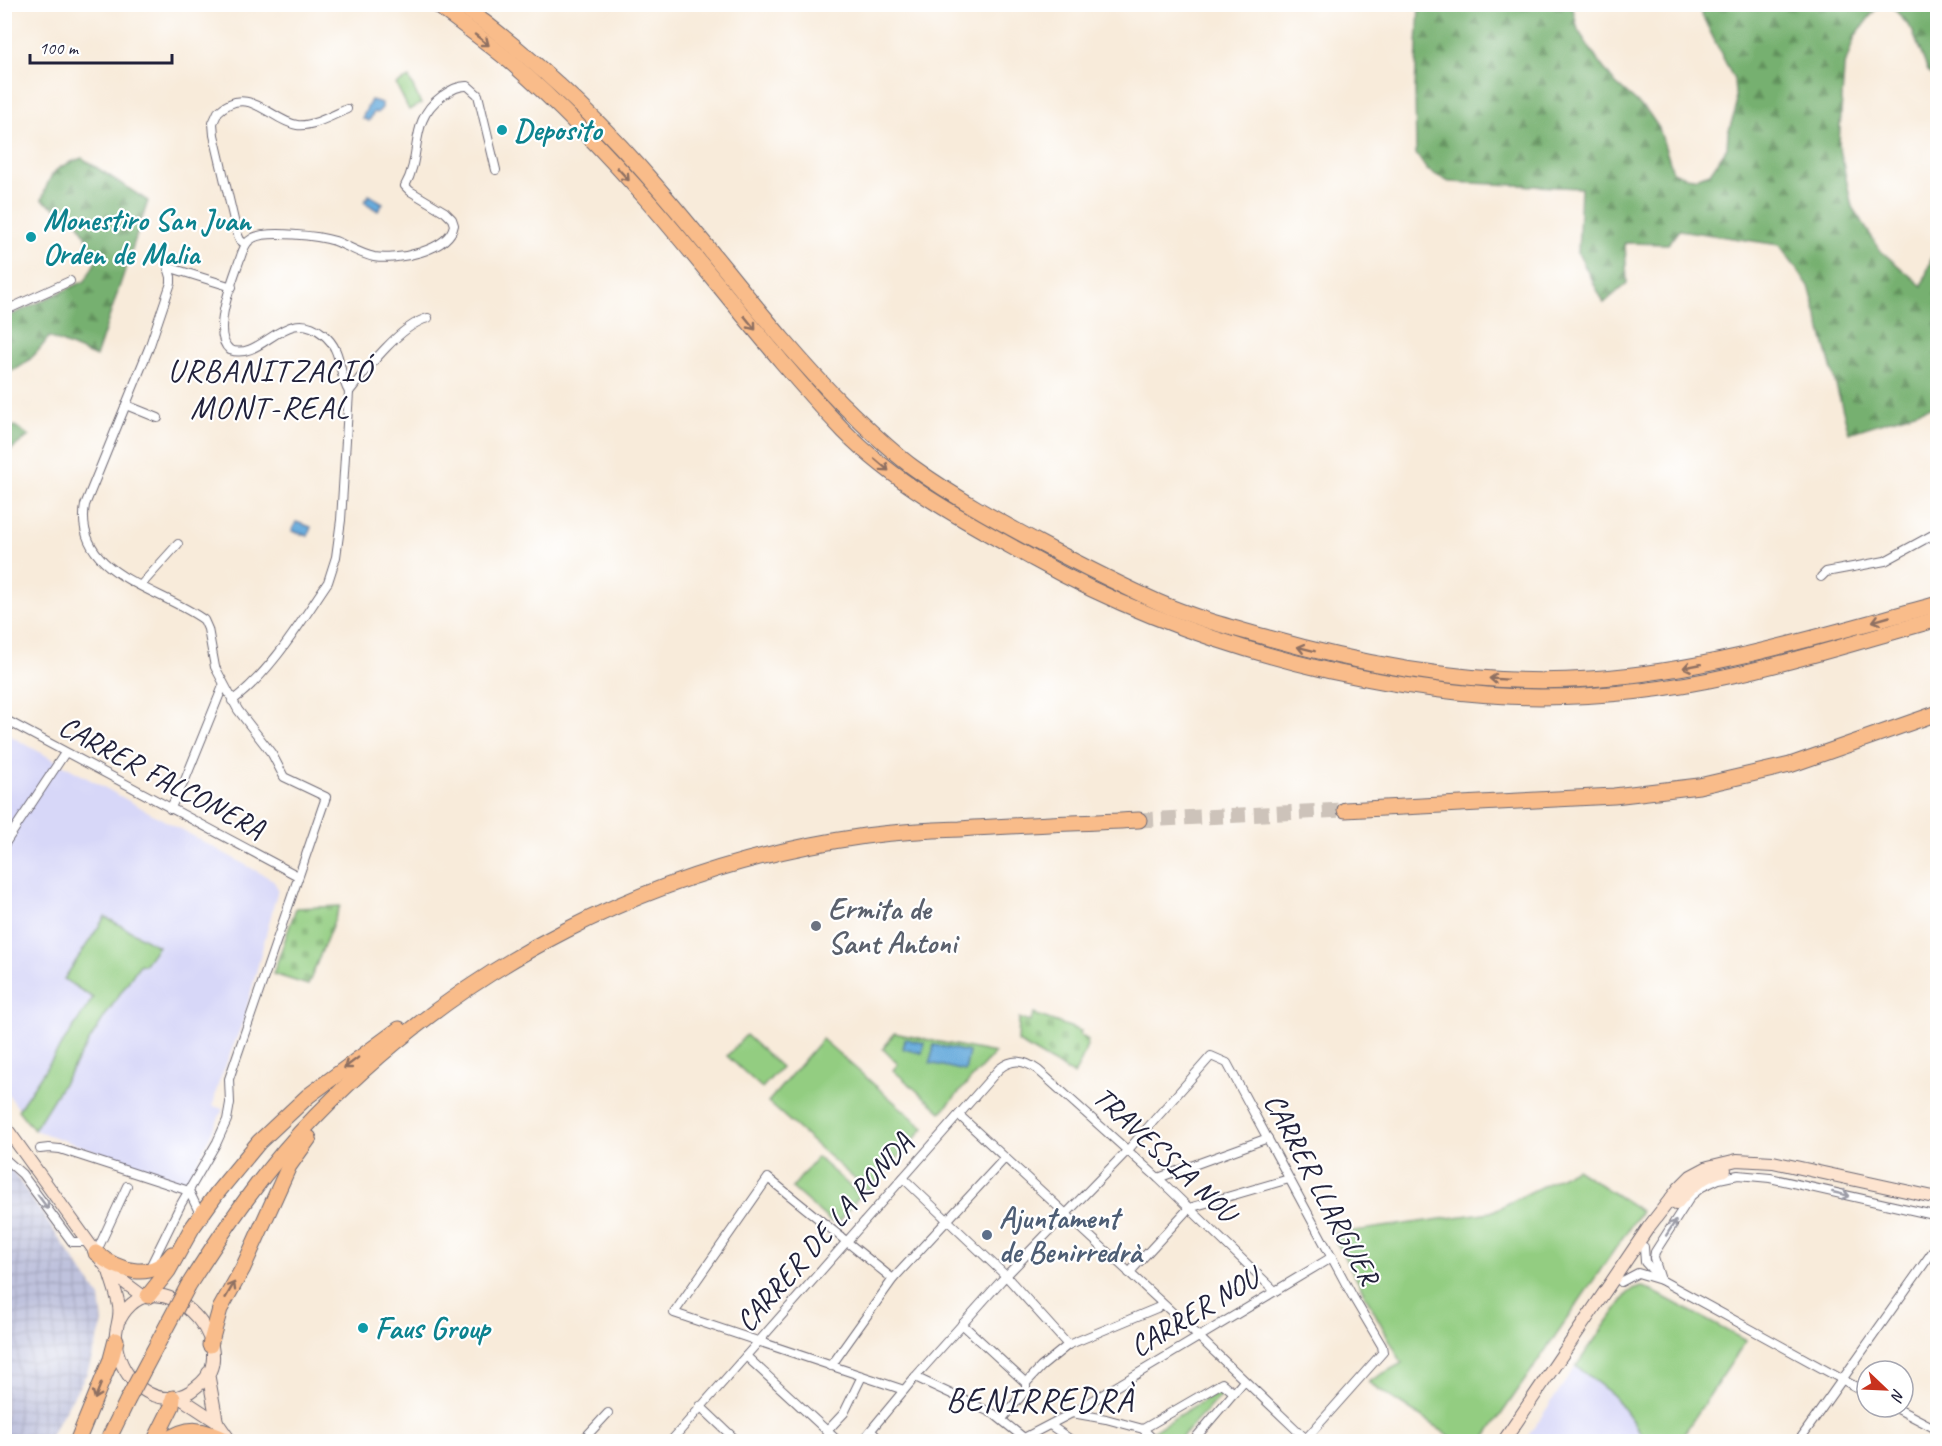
<svg xmlns="http://www.w3.org/2000/svg" width="1942" height="1446" font-family="Caveat,sans-serif">
  <defs>
    <pattern id="industrial-grid" width="8" height="8" patternUnits="userSpaceOnUse" patternTransform="scale(1.5)"><rect width="8" height="8" fill="#bfc2dd"/><path d="M0 4h8M4 0v8" fill="none" stroke="#a4a6bf"/></pattern>
    <pattern id="forest-firs" width="22" height="20" patternUnits="userSpaceOnUse" patternTransform="scale(1.5)"><rect width="22" height="20" fill="#76b06f"/><path d="M5 1l3.5 6h-7zM16 11l3.5 6h-7z" fill="#608f5c"/></pattern>
    <pattern id="cemetery-stones" width="16" height="16" patternUnits="userSpaceOnUse" patternTransform="scale(1.5)"><rect width="16" height="16" fill="#93cd81"/><path d="M2 7V4a2 2 0 0 1 4 0v3zM10 15v-3a2 2 0 0 1 4 0v3z" fill="#7eb070"/></pattern>
  </defs>
  <rect width="100%" height="100%" fill="#fff"/>
  <filter id="ink" filterUnits="userSpaceOnUse"><feTurbulence type="fractalNoise" baseFrequency=".0167" numOctaves="2"/><feDisplacementMap in="SourceGraphic" scale="12" xChannelSelector="R" yChannelSelector="G"/><feConvolveMatrix kernelMatrix="1 2 1 2 8 2 1 2 1" color-interpolation-filters="sRGB"/></filter>
  <filter id="wash" filterUnits="userSpaceOnUse"><feTurbulence type="fractalNoise" baseFrequency=".008" numOctaves="4" result="noise"/><feDisplacementMap in="SourceGraphic" scale="24" xChannelSelector="R" yChannelSelector="G"/><feGaussianBlur stdDeviation="1.35" result="paint"/><feColorMatrix in="noise" values="0 0 0 0 0 0 0 0 0 0 0 0 0 0 0 0 0 1.4 0 .05"/><feComposite in="paint" operator="in"/></filter>
  <g filter="url(#wash)">
    <rect width="100%" height="100%" fill="#f8ebda"/>
    <g fill="#d7d7f8">
      <path d="M 5,733 L 273,880 L 278,889 L 243,1022 L 218,1084 L 213,1106 L 223,1109 L 187,1183 L 34,1130 L 5,1090 Z"/>
      <path d="M 1576,1366 L 1613,1395 L 1647,1441 L 1524,1442 Z"/>
    </g>
    <path fill="url(#industrial-grid)" d="M 4,1159 L 100,1297 L 103,1323 L 87,1373 L 47,1441 L 5,1441 Z"/>
    <g fill="#93cd81" stroke="#5a785e" stroke-width="1.5">
      <path d="M 409,78 L 421,104 L 409,110 L 396,84 Z"/>
      <path d="M 105,917 L 158,946 L 144,965 L 140,964 L 103,1019 L 34,1130 L 18,1110 L 93,998 L 64,979 Z"/>
      <path d="M 894,1033 L 995,1053 L 941,1112 L 893,1070 L 898,1064 L 883,1049 Z"/>
      <path d="M 746,1035 L 781,1067 L 762,1088 L 727,1056 Z"/>
      <path d="M 822,1039 L 924,1128 L 868,1191 L 768,1102 Z"/>
      <path d="M 817,1157 L 860,1195 L 840,1221 L 831,1222 L 792,1188 Z"/>
      <path d="M 1576,1169 L 1641,1211 L 1483,1441 L 1457,1441 L 1368,1382 L 1402,1363 L 1332,1234 L 1491,1212 Z"/>
      <path d="M 1642,1287 L 1649,1289 L 1746,1341 L 1679,1441 L 1647,1441 L 1613,1395 L 1576,1366 L 1627,1294 L 1635,1288 Z"/>
      <path d="M 1217,1392 L 1220,1396 L 1178,1441 L 1164,1441 L 1153,1431 Z"/>
    </g>
    <g fill="url(#forest-firs)" stroke="#4c6955" stroke-width="1.5">
      <path d="M 1419,5 L 1572,5 L 1578,30 L 1598,61 L 1616,84 L 1648,112 L 1659,128 L 1673,172 L 1685,177 L 1695,178 L 1710,173 L 1727,148 L 1728,133 L 1736,108 L 1734,80 L 1697,5 L 1883,5 L 1875,10 L 1855,36 L 1844,68 L 1839,144 L 1852,207 L 1881,251 L 1922,286 L 1937,242 L 1937,405 L 1849,433 L 1809,286 L 1779,245 L 1679,230 L 1668,244 L 1625,243 L 1627,283 L 1604,303 L 1578,253 L 1581,188 L 1449,182 L 1427,170 L 1416,154 L 1415,90 Z"/>
      <path d="M 1891,5 L 1937,5 L 1937,79 L 1928,71 L 1912,30 Z"/>
      <path d="M 82,158 L 148,201 L 96,357 L 49,337 C 38,352 24,369 5,373 L 5,318 L 85,281 L 97,259 L 78,222 L 42,200 C 50,171 55,167 82,158 Z"/>
      <path d="M 15,426 L 29,436 L 5,454 L 5,429 Z"/>
    </g>
    <g fill="url(#cemetery-stones)" stroke="#5a785e" stroke-width="1.5">
      <path d="M 340,906 L 308,985 L 273,974 L 296,908 Z"/>
      <path d="M 1034,1014 L 1081,1031 L 1080,1035 L 1088,1040 C 1087,1049 1078,1068 1074,1075 L 1018,1042 L 1019,1018 L 1030,1022 Z"/>
    </g>
    <g fill="#67abdc" stroke="#44668c" stroke-width="1.5">
      <path d="M 371,100 L 382,103 L 382,108 L 377,113 L 374,112 L 369,121 L 362,118 Z"/>
      <path d="M 369,195 L 383,203 L 378,211 L 364,202 Z"/>
      <path d="M 296,522 L 311,527 L 308,536 L 292,531 Z"/>
      <path d="M 905,1039 L 924,1043 L 922,1053 L 903,1049 Z"/>
      <path d="M 934,1045 L 969,1052 L 965,1071 L 930,1063 Z"/>
    </g>
  </g>
  <g filter="url(#ink)">
    <g fill="none" stroke-linecap="round" stroke-linejoin="round">
      <path stroke="#cdc3ba" stroke-width="15" stroke-dasharray="15 8" stroke-linecap="butt" d="M 1139,820 L 1345,810"/>
      <g stroke="#6d6873" stroke-width="10">
        <g id="street">
          <path d="M 245,244 L 240,240 L 237,233 L 214,135 L 213,123 L 218,112 C 248,83 271,121 297,125 C 312,127 333,115 347,109"/>
          <path d="M 4,311 L 70,281"/>
          <path d="M 428,318 C 400,325 366,370 349,392 C 337,372 344,351 323,334 C 286,303 262,362 230,350 C 209,333 235,275 242,253 C 245,246 246,242 253,238 C 267,230 320,236 335,241 C 348,246 360,254 374,257 C 396,261 449,251 454,225 L 452,219 L 445,212 L 410,191 L 405,186 C 423,154 408,121 442,96 C 450,91 458,85 468,86 L 478,95 L 496,170"/>
          <path d="M 126,405 L 158,418"/>
          <path d="M 1821,577 L 1826,572 L 1885,561 L 1938,532"/>
          <path d="M 141,585 L 178,544"/>
          <path d="M 232,701 C 272,671 300,623 328,582 L 336,557 L 341,520 L 349,392"/>
          <path d="M 4,719 L 298,876"/>
          <path d="M 170,809 L 185,780 L 223,686"/>
          <path d="M 4,845 L 65,753"/>
          <path d="M 959,1115 L 1200,1338 L 1306,1439"/>
          <path d="M 40,1149 L 49,1148 L 60,1149 L 189,1191"/>
          <path d="M 4,1158 L 22,1174 L 72,1242 L 88,1242"/>
          <path d="M 903,1178 L 1006,1276 L 1068,1345"/>
          <path d="M 1158,1178 L 1268,1138"/>
          <path d="M 189,1191 L 201,1216"/>
          <path d="M 1644,1247 L 1645,1262 L 1657,1275"/>
          <path d="M 96,1253 L 127,1186"/>
          <path d="M 151,1265 L 181,1204 L 217,1142 L 227,1120 L 230,1103 L 229,1079 L 326,797 L 284,777 L 272,754 L 238,710 L 215,667 L 208,629 L 204,620 C 161,588 73,575 85,505 L 149,348 L 171,283 L 171,277 L 168,267 L 232,287"/>
          <path d="M 1129,1273 L 1189,1208 L 1289,1179"/>
          <path d="M 893,1279 L 768,1178 L 674,1313 L 904,1390"/>
          <path d="M 1661,1280 L 1654,1258 L 1655,1252 L 1691,1196 L 1702,1187 L 1719,1179 L 1738,1175 L 1770,1178 L 1938,1216"/>
          <path d="M 1621,1282 L 1638,1273 L 1661,1280 L 1867,1393"/>
          <path d="M 962,1324 L 1026,1383"/>
          <path d="M 746,1356 L 839,1442"/>
          <path d="M 831,1366 L 893,1279 L 1005,1158"/>
          <path d="M 915,1377 L 994,1414 L 1024,1438 L 1072,1413 L 1332,1257"/>
          <path d="M 700,1406 L 738,1442"/>
          <path d="M 1894,1407 L 1938,1430"/>
          <path d="M 1072,1413 L 1106,1419 L 1143,1429"/>
          <path d="M 1002,1419 L 1026,1390 L 1026,1383 L 1041,1367 L 1068,1345 L 1157,1308 L 1162,1304"/>
          <path d="M 1050,1425 L 1074,1442"/>
          <path d="M 828,1430 L 844,1413 L 862,1376"/>
          <path d="M 871,1431 L 882,1442"/>
          <path d="M 581,1442 L 608,1413"/>
          <path d="M 670,1442 L 999,1069 C 1013,1058 1024,1060 1038,1070 L 1158,1178 L 1275,1291"/>
          <path d="M 861,1442 L 915,1377 L 1001,1281 L 1127,1151 L 1211,1056 L 1227,1063 L 1353,1297 L 1382,1346 L 1383,1352 L 1303,1442"/>
          <path d="M 1156,1442 L 1143,1429 L 1222,1383 L 1233,1392"/>
          <path d="M 1192,1442 L 1244,1381"/>
          <path d="M 1798,1442 L 1938,1244"/>
        </g>
      </g>
      <g stroke="#6d6873" stroke-width="14">
        <g id="secondary">
          <path d="M 4,1125 L 109,1271 L 144,1297"/>
          <path d="M 1676,1204 C 1689,1188 1705,1174 1725,1170"/>
          <path d="M 109,1271 C 112,1282 117,1294 119,1306 C 121,1316 117,1324 116,1333 C 114,1350 122,1368 132,1380 C 144,1393 160,1401 177,1397 C 187,1395 194,1389 201,1383 C 245,1344 157,1252 120,1319"/>
          <path d="M 208,1373 L 217,1422"/>
          <path d="M 179,1397 L 217,1422 L 231,1442"/>
          <path d="M 1503,1442 L 1648,1228 L 1679,1188 L 1691,1176 L 1708,1167 L 1737,1160 L 1773,1162 L 1938,1198"/>
        </g>
      </g>
      <g stroke="#6d6873" stroke-width="17">
        <g id="highway">
          <path d="M 436,4 C 462,24 488,43 513,64 C 561,106 607,154 649,202 C 715,278 775,359 844,431 C 898,486 967,522 1034,559 C 1128,612 1225,647 1330,671 C 1400,686 1469,697 1540,697 C 1604,697 1671,689 1733,675 C 1802,660 1870,638 1938,619"/>
          <path d="M 460,4 C 533,57 599,119 657,187 C 720,259 776,338 843,405 C 866,427 889,450 914,468 C 954,497 998,521 1041,544 C 1079,564 1118,584 1158,602 C 1192,617 1229,627 1265,637 C 1370,667 1481,687 1590,679 C 1709,671 1823,635 1938,604"/>
          <path d="M 1345,810 L 1614,796 L 1699,786 L 1790,765 L 1938,713"/>
          <path d="M 96,1253 C 118,1271 152,1282 172,1254"/>
          <path d="M 188,1286 C 226,1226 266,1167 316,1116 C 464,963 654,866 865,836 C 897,832 929,830 960,829 C 1020,825 1080,823 1139,820"/>
          <path d="M 148,1296 L 168,1271 L 192,1228 L 217,1193 L 259,1142 L 308,1096 L 399,1029"/>
          <path d="M 210,1345 L 220,1309 L 243,1268 L 289,1166 L 309,1138"/>
          <path d="M 77,1442 L 111,1359 L 116,1340"/>
          <path d="M 107,1442 L 127,1401"/>
          <path d="M 154,1442 L 172,1406 L 173,1398"/>
          <path d="M 164,1442 C 188,1425 203,1428 228,1442"/>
        </g>
      </g>
      <use href="#street" stroke="#fff" stroke-width="8"/>
      <use href="#secondary" stroke="#fde4d0" stroke-width="12"/>
      <use href="#highway" stroke="#f9bc8a" stroke-width="15"/>
      <g stroke="#6d6873" stroke-width="17" stroke-linecap="butt">
        <path id="highway-bridge" d="M 127,1401 L 188,1286"/>
      </g>
      <use href="#highway-bridge" stroke="#f9bc8a" stroke-width="15"/>
    </g>
    <defs><path id="oneway-shaft" d="M-6 0H5M1.5-3L5.5 0L1.5 3" fill="none" stroke-width="1.6" stroke-linecap="round" stroke-linejoin="round" transform="scale(1.5)"/></defs>
    <g stroke="#8e6f62">
      <use href="#oneway-shaft" transform="translate(482 40) rotate(38)"/>
      <use href="#oneway-shaft" transform="translate(623 174) rotate(48)"/>
      <use href="#oneway-shaft" transform="translate(750 323) rotate(51)"/>
      <use href="#oneway-shaft" transform="translate(882 465) rotate(41)"/>
      <use href="#oneway-shaft" transform="translate(1881 619) rotate(164)"/>
      <use href="#oneway-shaft" transform="translate(1306 649) rotate(-166)"/>
      <use href="#oneway-shaft" transform="translate(1692 666) rotate(169)"/>
      <use href="#oneway-shaft" transform="translate(1498 679) rotate(-176)"/>
      <use href="#oneway-shaft" transform="translate(351 1063) rotate(143)"/>
      <use href="#oneway-shaft" transform="translate(230 1290) rotate(-60)"/>
      <use href="#oneway-shaft" transform="translate(98 1391) rotate(112)"/>
    </g>
    <g stroke="#9c9ca7">
      <use href="#oneway-shaft" transform="translate(1841 1194) rotate(13)"/>
      <use href="#oneway-shaft" transform="translate(43 1202) rotate(54)"/>
      <use href="#oneway-shaft" transform="translate(1671 1228) rotate(-57)"/>
    </g>
  </g>
  <g fill="#0f9aa8" stroke="#fff" stroke-width="2">
    <circle cx="502" cy="130" r="6"/>
    <circle cx="31" cy="237" r="6"/>
    <circle cx="363" cy="1328" r="6"/>
  </g>
  <circle fill="#6b7280" stroke="#fff" stroke-width="2" cx="816" cy="926" r="6"/>
  <circle fill="#5c6f8a" stroke="#fff" stroke-width="2" cx="987" cy="1235" r="6"/>
  <g text-anchor="middle" stroke-width="4.5" stroke-linejoin="round" paint-order="stroke">
    <g font-size="30" font-weight="bold" fill="#0d838f" stroke="#fff" text-anchor="start">
      <text x="514" y="140">Deposito</text>
      <text x="43" y="230">Monestiro San Juan<tspan x="43" dy="34">Orden de Malia</tspan></text>
      <text x="375" y="1338">Faus Group</text>
    </g>
    <g font-size="30" fill="#22223b" stroke="#fff">
      <text transform="translate(162 777) rotate(28)" y="10">CARRER FALCONERA</text>
      <text transform="translate(1165 1154) rotate(43)" y="10">TRAVESSIA NOU</text>
      <text transform="translate(1322 1189) rotate(62)" y="10">CARRER LLARGUER</text>
      <text transform="translate(824 1232) rotate(-49)" y="10">CARRER DE LA RONDA</text>
      <text transform="translate(1194 1312) rotate(-31)" y="10">CARRER NOU</text>
    </g>
    <g font-size="30" font-weight="bold" fill="#5b616d" stroke="#fff" text-anchor="start">
      <text x="828" y="919">Ermita de<tspan x="828" dy="34">Sant Antoni</tspan></text>
    </g>
    <g font-size="30" font-weight="bold" fill="#4e5e75" stroke="#fff" text-anchor="start">
      <text x="999" y="1228">Ajuntament<tspan x="999" dy="34">de Benirredrà</tspan></text>
    </g>
    <g font-size="32" letter-spacing="1.5" fill="#22223b" stroke="#fff">
      <text x="270" y="381">URBANITZACIÓ<tspan x="270" dy="37">MONT-REAL</tspan></text>
    </g>
    <g font-size="33" letter-spacing="1.5" fill="#22223b" stroke="#fff">
      <text x="1040" y="1411">BENIRREDRÀ</text>
    </g>
  </g>
  <rect width="1942" height="1446" fill="none" stroke="#fff" stroke-width="24"/>
  <g transform="translate(1885 1389) rotate(113)"><circle r="28" fill="#ffffff" stroke="#a7a7b1" stroke-width="1.5"/>
  <path d="M0-4.5L10 22L0 15L-10 22Z" fill="#c8321e"/>
  <text y="-9" font-size="16" font-weight="bold" text-anchor="middle" fill="#22223b">N</text>
  </g>
  <path d="M30 54v9h142v-9" fill="none" stroke="#22223b" stroke-width="3"/>
  <text x="39" y="54" font-size="18" fill="#22223b" stroke="#ffffff" stroke-width="4.5" paint-order="stroke">100 m</text>
</svg>
